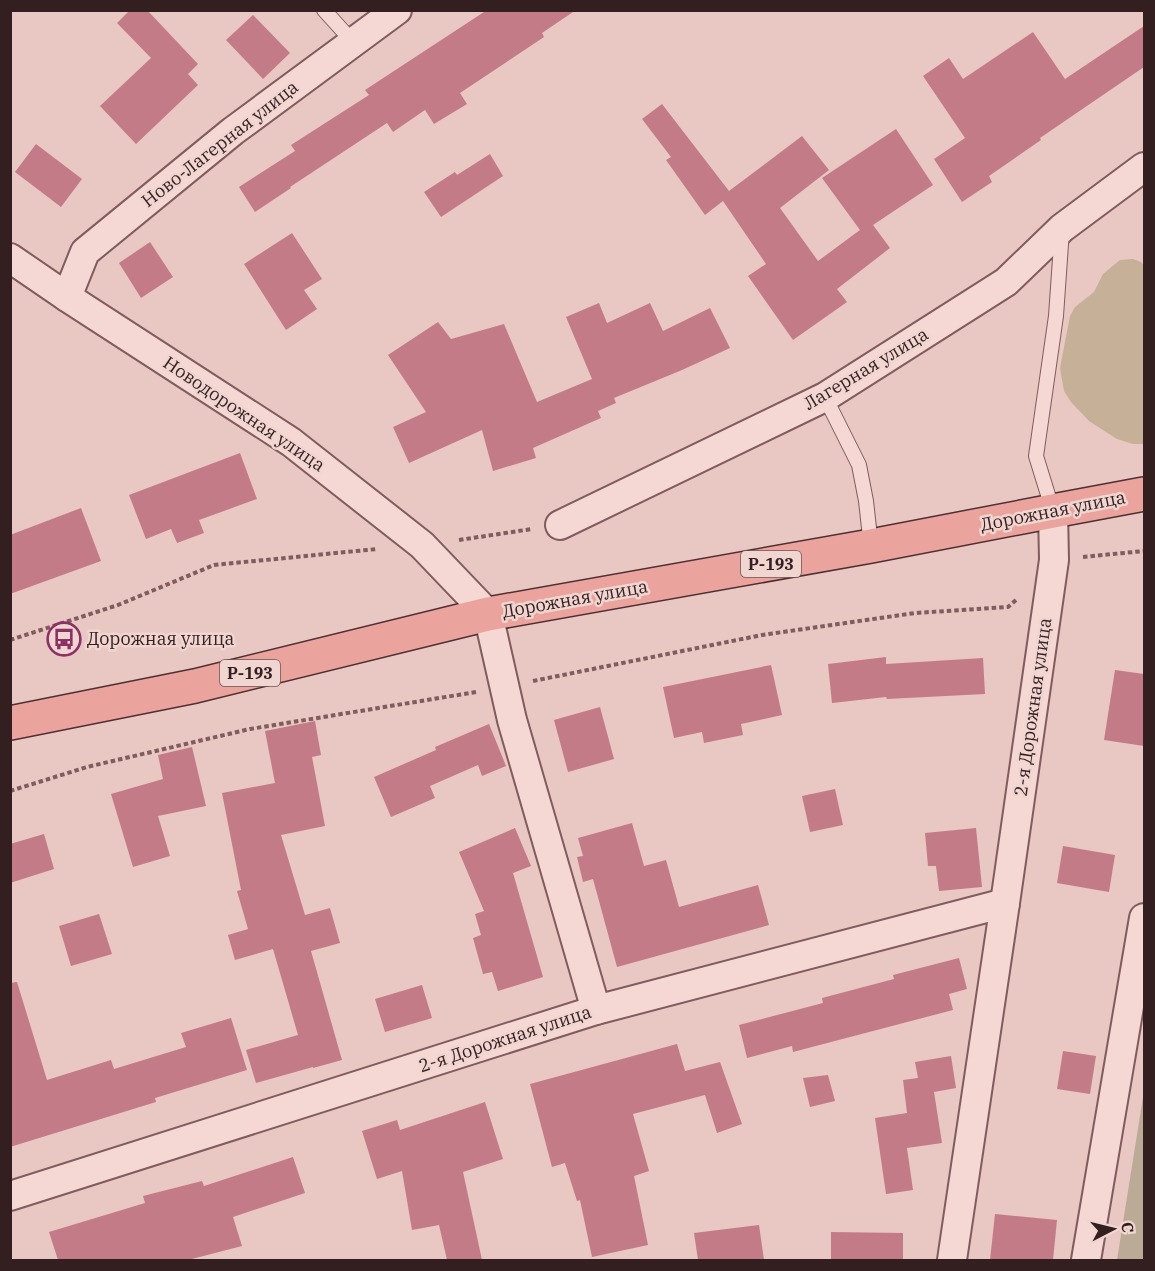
<svg xmlns="http://www.w3.org/2000/svg" width="1155" height="1271" font-family="'IBM Plex Serif',serif">
  <rect width="100%" height="100%" fill="#e9c7c2"/>
  <path fill="#c6b097" d="M 1133,259 L 1141,262 L 1144,266 L 1144,444 L 1133,444 L 1117,439 L 1089,421 L 1071,402 L 1064,391 L 1060,368 L 1070,316 L 1075,307 L 1094,292 L 1103,274 L 1120,260 Z"/>
  <path fill="#bbaa96" d="M 1144,1091 L 1144,1260 L 1117,1260 Z"/>
  <g fill="#c47b88">
    <path d="M 130,10 L 147,10 L 198,64 L 188,74 L 198,85 L 136,144 L 100,106 L 151,58 L 117,23 Z"/>
    <path d="M 487,10 L 576,10 L 542,33 L 544,37 L 460,93 L 467,104 L 434,124 L 425,110 L 393,132 L 387,123 L 290,187 L 291,188 L 255,212 L 239,187 L 295,151 L 291,145 L 369,95 L 365,90 Z"/>
    <path d="M 253,15 L 290,53 L 263,79 L 226,40 Z"/>
    <path d="M 1144,26 L 1144,67 L 1040,138 L 1041,140 L 989,176 L 992,182 L 962,202 L 934,159 L 965,138 L 923,76 L 949,58 L 963,79 L 1033,32 L 1065,79 Z"/>
    <path d="M 662,104 L 729,191 L 802,136 L 829,170 L 780,208 L 818,261 L 860,230 L 822,178 L 896,129 L 933,185 L 873,225 L 890,248 L 837,289 L 847,302 L 793,340 L 748,276 L 766,264 L 723,201 L 705,215 L 666,160 L 671,157 L 642,119 Z"/>
    <path d="M 36,144 L 82,179 L 61,207 L 15,172 Z"/>
    <path d="M 490,154 L 503,176 L 441,217 L 424,192 L 455,172 L 457,175 Z"/>
    <path d="M 292,233 L 322,279 L 304,290 L 317,309 L 286,330 L 244,264 Z"/>
    <path d="M 150,242 L 173,277 L 141,298 L 119,263 Z"/>
    <path d="M 599,303 L 607,323 L 650,303 L 663,331 L 710,308 L 730,348 L 682,370 L 614,398 L 616,403 L 598,411 L 601,418 L 533,448 L 536,458 L 493,471 L 482,430 L 409,463 L 393,427 L 426,412 L 388,355 L 438,322 L 451,339 L 504,324 L 537,402 L 592,379 L 566,317 Z"/>
    <path d="M 240,453 L 257,499 L 199,520 L 204,533 L 177,543 L 171,529 L 146,539 L 129,495 Z"/>
    <path d="M 81,508 L 101,561 L 10,594 L 10,535 Z"/>
    <path d="M 886,657 L 886,664 L 983,658 L 985,694 L 887,699 L 886,697 L 832,703 L 828,664 Z"/>
    <path d="M 771,665 L 782,715 L 741,724 L 743,735 L 704,743 L 702,732 L 674,738 L 663,687 Z"/>
    <path d="M 1115,670 L 1144,674 L 1144,746 L 1104,740 Z"/>
    <path d="M 600,707 L 614,759 L 568,772 L 554,720 Z"/>
    <path d="M 315,721 L 321,755 L 312,757 L 325,826 L 281,835 L 305,915 L 330,908 L 340,943 L 311,951 L 342,1060 L 313,1068 L 313,1067 L 256,1083 L 246,1050 L 298,1035 L 273,949 L 235,960 L 228,935 L 248,929 L 237,891 L 241,890 L 222,793 L 275,783 L 265,731 Z"/>
    <path d="M 489,724 L 506,766 L 482,776 L 478,765 L 430,786 L 435,798 L 391,817 L 374,777 L 436,750 L 435,747 Z"/>
    <path d="M 192,747 L 206,806 L 158,816 L 170,856 L 133,867 L 111,794 L 163,779 L 158,755 Z"/>
    <path d="M 835,789 L 843,825 L 810,832 L 802,796 Z"/>
    <path d="M 632,823 L 644,866 L 666,860 L 679,907 L 758,885 L 769,925 L 617,967 L 593,879 L 583,882 L 577,857 L 583,856 L 578,838 Z"/>
    <path d="M 515,828 L 531,866 L 513,873 L 543,977 L 498,991 L 492,972 L 483,974 L 473,938 L 481,935 L 475,914 L 484,911 L 459,852 Z"/>
    <path d="M 976,828 L 982,887 L 939,891 L 936,866 L 928,866 L 925,833 Z"/>
    <path d="M 44,834 L 54,869 L 10,883 L 10,844 Z"/>
    <path d="M 1063,846 L 1115,855 L 1109,892 L 1057,883 Z"/>
    <path d="M 99,914 L 112,954 L 71,966 L 59,926 Z"/>
    <path d="M 959,958 L 967,989 L 949,994 L 953,1010 L 793,1052 L 792,1046 L 747,1058 L 739,1025 L 823,1003 L 822,998 L 894,979 L 893,975 Z"/>
    <path d="M 17,982 L 47,1080 L 111,1060 L 114,1069 L 186,1047 L 181,1033 L 231,1018 L 247,1070 L 155,1098 L 156,1102 L 10,1147 L 10,983 Z"/>
    <path d="M 422,985 L 432,1018 L 385,1032 L 375,999 Z"/>
    <path d="M 677,1044 L 685,1071 L 720,1062 L 742,1124 L 717,1133 L 705,1095 L 633,1114 L 649,1171 L 634,1176 L 648,1245 L 592,1257 L 580,1200 L 577,1201 L 565,1163 L 552,1167 L 530,1084 Z"/>
    <path d="M 1063,1051 L 1096,1056 L 1090,1094 L 1057,1089 Z"/>
    <path d="M 951,1056 L 956,1088 L 934,1092 L 942,1143 L 907,1148 L 913,1190 L 886,1194 L 875,1118 L 907,1113 L 903,1080 L 918,1078 L 915,1062 Z"/>
    <path d="M 828,1075 L 835,1101 L 810,1107 L 803,1078 Z"/>
    <path d="M 485,1102 L 503,1159 L 463,1172 L 482,1260 L 447,1260 L 439,1225 L 412,1230 L 402,1171 L 377,1179 L 362,1131 L 397,1120 L 400,1130 Z"/>
    <path d="M 293,1157 L 305,1193 L 233,1217 L 242,1246 L 188,1260 L 58,1260 L 49,1232 L 145,1203 L 143,1196 L 202,1181 L 204,1186 Z"/>
    <path d="M 995,1214 L 1057,1220 L 1053,1260 L 990,1260 Z"/>
    <path d="M 759,1225 L 764,1260 L 698,1260 L 694,1233 Z"/>
    <path d="M 831,1232 L 903,1233 L 903,1260 L 831,1260 Z"/>
  </g>
  <g fill="none" stroke-linecap="round" stroke-linejoin="round">
    <g stroke="#815b5d" stroke-width="16">
      <g id="lane">
        <path d="M 324,10 L 353,42"/>
        <path d="M 825,397 L 859,465 L 866,501 L 871,546"/>
        <path d="M 1053,511 L 1036,456 L 1056,316 L 1062,230"/>
      </g>
    </g>
    <g stroke="#815b5d" stroke-width="32">
      <g id="street">
        <path d="M 10,258 L 67,297 L 291,442 L 422,545 L 488,614 L 512,720 L 596,1010"/>
        <path d="M 67,297 L 85,252 L 233,131 L 397,10"/>
        <path d="M 560,525 L 825,397 L 1006,282 L 1062,228 L 1144,167"/>
        <path d="M 10,1196 L 596,1010 L 1005,903"/>
        <path d="M 952,1260 L 1005,903 L 1054,560 L 1053,511"/>
        <path d="M 1086,1260 L 1144,918"/>
      </g>
    </g>
    <g stroke="#4f2f33" stroke-width="36">
      <path id="primary" d="M 10,723 L 195,686 L 488,614 L 871,546 L 1053,511 L 1144,494"/>
    </g>
    <g stroke="#815b5d" stroke-width="4" stroke-dasharray="4.5 3" stroke-linecap="butt">
      <path d="M 459,540 L 532,529"/>
      <path d="M 1083,557 L 1144,551"/>
      <path d="M 10,640 L 118,605 L 214,565 L 377,549"/>
      <path d="M 533,681 L 762,635 L 915,613 L 1008,607 L 1017,599"/>
      <path d="M 10,791 L 87,767 L 250,729 L 476,692"/>
    </g>
    <use href="#lane" stroke="#f5d8d4" stroke-width="14"/>
    <use href="#street" stroke="#f5d8d4" stroke-width="28"/>
    <use href="#primary" stroke="#eaa49d" stroke-width="33"/>
  </g>
  <defs>
    <g id="bus-ring" transform="scale(1.725)"><circle r="9.5" fill="#f1d5d1" stroke="#8b3166" stroke-width="1.5"/><path d="M-5-6H5V4H4V6H2V4H-2V6H-4V4H-5ZM-3.5-4V0h7V-4ZM-3.5 1.2v1.5H-2V1.2ZM2 1.2v1.5H3.5V1.2Z" fill="#8b3166"/></g>
  </defs>
  <g fill-rule="evenodd">
    <use href="#bus-ring" x="64" y="639"/>
  </g>
  <g text-anchor="middle" stroke-width="5" stroke-linejoin="round" paint-order="stroke">
    <g fill="#f1d5d1" stroke="#6c5555" stroke-width="1.5">
      <rect x="741" y="551" width="60" height="26" rx="4.5"/>
      <rect x="220" y="660" width="60" height="26" rx="4.5"/>
    </g>
    <g font-size="16" font-weight="bold" fill="#331e20">
      <text x="771" y="570">Р-193</text>
      <text x="250" y="679">Р-193</text>
    </g>
    <g font-size="18" fill="#331e20" stroke="#f1d5d1">
      <text transform="translate(220 144) rotate(-38)" y="6">Ново-Лагерная улица</text>
      <text transform="translate(866 369) rotate(-31)" y="6">Лагерная улица</text>
      <text transform="translate(244 414) rotate(34)" y="6">Новодорожная улица</text>
      <text transform="translate(1053 511) rotate(-11)" y="6">Дорожная улица</text>
      <text transform="translate(575 599) rotate(-10)" y="6">Дорожная улица</text>
      <text transform="translate(1033 707) rotate(-82)" y="6">2-я Дорожная улица</text>
      <text transform="translate(505 1039) rotate(-18)" y="6">2-я Дорожная улица</text>
    </g>
    <g font-size="18" fill="#331e20" stroke="#f1d5d1" text-anchor="start">
      <text x="87" y="645">Дорожная улица</text>
    </g>
  </g>
  <rect width="1155" height="1271" fill="none" stroke="#331e20" stroke-width="24"/>
  <g transform="translate(1113 1229) rotate(83)" stroke="#f1d5d1" stroke-width="4.5" paint-order="stroke">
  <path d="M0-4.5L10 22L0 15L-10 22Z" fill="#331e20"/>
  <text y="-9" font-size="16" font-weight="bold" text-anchor="middle" fill="#331e20">С</text>
  </g>
</svg>
